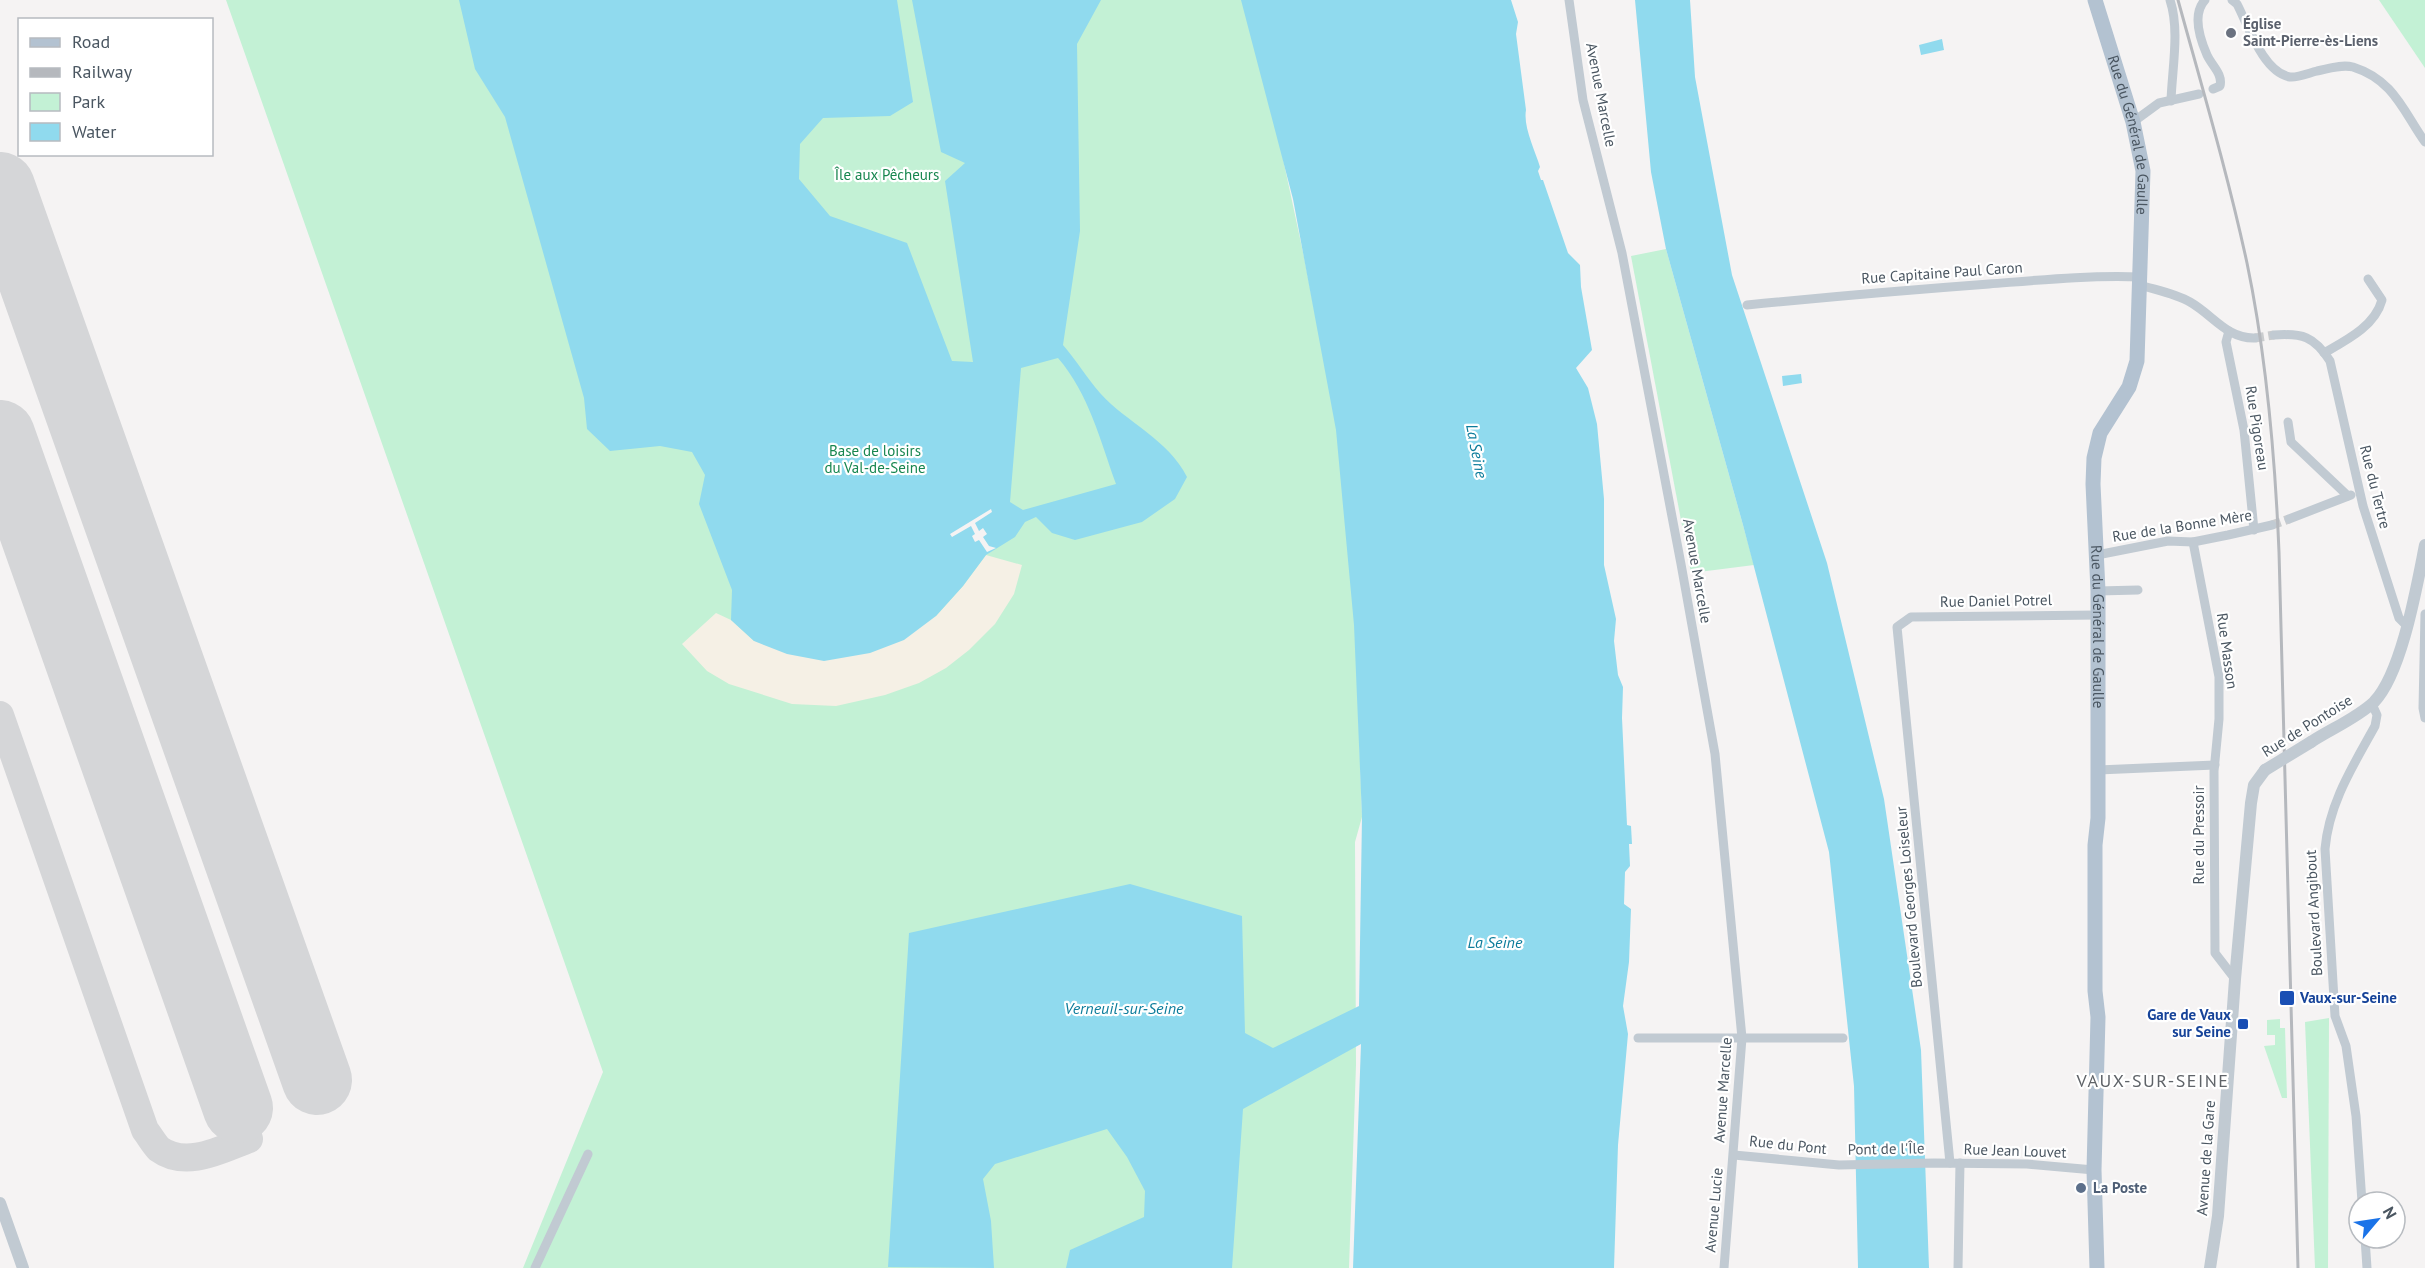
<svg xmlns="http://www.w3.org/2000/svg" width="2425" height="1268" font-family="'PT Sans',sans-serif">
  <rect width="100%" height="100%" fill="#f5f3f3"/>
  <g fill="#c3f1d5">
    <path d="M 226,0 L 1249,0 L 1304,257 L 1351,499 L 1362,817 L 1355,842 L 1356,1065 L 1349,1268 L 523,1268 L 603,1072 Z"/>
    <path d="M 2379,0 L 2425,0 L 2425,68 Z"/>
    <path d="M 1666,249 L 1743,525 L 1754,565 L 1691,573 L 1631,256 Z"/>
    <path d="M 2329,1018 L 2328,1268 L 2315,1268 L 2305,1022 Z"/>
    <path d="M 2280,1019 L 2280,1028 L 2285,1028 L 2287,1098 L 2282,1098 L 2264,1046 L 2275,1045 L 2275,1035 L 2267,1035 L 2267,1020 Z"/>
  </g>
  <path fill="#f5f0e5" d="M 986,555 L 1022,565 L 1014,594 L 995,624 L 969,650 L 946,668 L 919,683 L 885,695 L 836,706 L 792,704 L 729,684 L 707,671 L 682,644 L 716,613 L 731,620 L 754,641 L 936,616 L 963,586 Z"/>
  <g fill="#90daee" fill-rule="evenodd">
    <path d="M 459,0 L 897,0 L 913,102 L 890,116 L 823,118 L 800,144 L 799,179 L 830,216 L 907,243 L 952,361 L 973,362 L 945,181 L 965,163 L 941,152 L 912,0 L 1101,0 L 1077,44 L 1080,231 L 1063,345 C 1076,360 1087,378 1100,393 C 1127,423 1168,439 1187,477 L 1175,499 L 1142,522 L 1075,540 L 1052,533 L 1036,517 L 1025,522 L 1015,537 L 986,555 L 963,586 L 936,616 L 904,640 L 870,653 L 824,661 L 787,654 L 754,641 L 731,620 L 732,590 L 699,504 L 705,475 L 692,452 L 660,446 L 610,451 L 587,429 L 584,398 L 505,117 L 475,69 ZM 1058,358 C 1089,394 1100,440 1116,484 L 1023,510 L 1010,502 L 1021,368 Z"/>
    <path d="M 1241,0 L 1511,0 L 1518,22 L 1516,34 L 1526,110 C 1523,127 1535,150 1540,167 L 1538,171 L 1541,180 L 1543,180 L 1568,253 L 1580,265 L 1581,287 L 1592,350 L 1576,368 L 1588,388 L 1597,424 L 1604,499 L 1604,565 L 1616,619 L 1614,641 L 1618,675 L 1623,687 L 1622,718 L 1627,825 L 1631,826 L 1632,844 L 1629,844 L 1630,866 L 1625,872 L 1624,904 L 1631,909 L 1629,962 L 1623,1006 L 1628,1034 L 1618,1145 L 1614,1268 L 1353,1268 L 1361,1044 L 1243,1109 L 1232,1268 L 1066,1268 L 1070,1250 L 1144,1217 L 1145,1191 L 1127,1157 L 1107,1129 L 995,1164 L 983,1179 L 991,1221 L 994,1268 L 888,1267 L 909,933 L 1130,884 L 1242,916 L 1245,1033 L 1273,1048 L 1359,1006 L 1362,817 L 1354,625 L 1336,430 L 1293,199 Z"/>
    <path d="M 1635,0 L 1690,0 L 1695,77 L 1732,275 L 1827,563 L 1884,799 L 1921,1050 L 1929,1268 L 1858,1268 L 1854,1086 L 1829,852 L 1743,525 L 1666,249 L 1651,172 Z"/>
    <path d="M 1942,39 L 1944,50 L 1921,55 L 1919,45 Z"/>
    <path d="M 1801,374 L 1802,383 L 1783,386 L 1782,376 Z"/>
  </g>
  <path fill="#f5f3f3" d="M 991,509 L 992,512 L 975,523 L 979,531 L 983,528 L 987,534 L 983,537 L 989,546 L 996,548 L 987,552 L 979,540 L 975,542 L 972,536 L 975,534 L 971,526 L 952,537 L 950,534 Z"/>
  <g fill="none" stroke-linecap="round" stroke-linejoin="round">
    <path stroke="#d5d6d8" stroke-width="28" d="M 0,715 L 145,1130 C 149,1135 154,1144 159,1149 C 186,1169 222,1149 249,1139 L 238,1108"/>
    <g stroke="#d5d6d8" stroke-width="70">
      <path d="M 0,187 L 317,1080"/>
      <path d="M 0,435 L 238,1108"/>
    </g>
    <g stroke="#caccce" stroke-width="9" stroke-dasharray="9 4.5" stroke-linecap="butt">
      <path d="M 2255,338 L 2274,335"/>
      <path d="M 2272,525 L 2289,519"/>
    </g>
    <g stroke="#c1cad2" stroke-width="9">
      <path d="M 1569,0 L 1583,100 L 1622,253 L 1681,564 L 1715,754 L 1742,1038 L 1724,1268"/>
      <path d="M 2170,0 C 2180,30 2172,69 2171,101"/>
      <path d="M 2205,0 C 2192,14 2200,39 2207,55 C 2212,66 2223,74 2220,86 L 2213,89"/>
      <path d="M 2232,0 L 2237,4 C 2248,25 2263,72 2290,77 C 2297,78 2309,73 2317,71 C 2328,69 2341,64 2353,67 C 2394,80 2403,111 2425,142"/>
      <path d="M 2133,122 L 2159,103 L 2199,94"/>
      <path d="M 2140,285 C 2156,290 2176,294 2190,302 C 2213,315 2227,339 2255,338"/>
      <path d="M 1747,305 C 1828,297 1908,290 1989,284 C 2040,280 2090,275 2141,277"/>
      <path d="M 2229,331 L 2226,342 L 2244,430 L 2254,530"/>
      <path d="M 2274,335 C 2302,333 2314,336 2330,361 L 2363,506 L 2399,618 L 2406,625"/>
      <path d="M 2324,353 C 2347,340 2375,326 2382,300 L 2368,279"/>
      <path d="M 2288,422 L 2291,442 L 2348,496"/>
      <path d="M 2289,519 L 2351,495"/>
      <path d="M 2193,542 L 2219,677 L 2219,719 L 2214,771 L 2215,953 L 2235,979"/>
      <path d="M 2097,555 L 2168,541 L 2193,542 L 2228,535 L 2272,525"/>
      <path d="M 2098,591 L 2138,590"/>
      <path d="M 2425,614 L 2423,708 L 2425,718"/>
      <path d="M 2098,770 L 2215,765"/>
      <path d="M 1638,1038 L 1843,1038"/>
      <path d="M 1734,1155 L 1839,1165 L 1934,1163 L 2027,1164 L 2094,1170"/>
      <path d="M 1950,1163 L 1897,627 L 1911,617 L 2098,615"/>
      <path d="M 2362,1202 L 2356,1116 L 2346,1046 L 2335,1016 L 2325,849 C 2329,803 2353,766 2375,726 L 2377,715 L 2372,704"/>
      <path d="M 2365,1238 L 2367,1268"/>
      <path d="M 535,1268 L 588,1154"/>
      <path d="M 1958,1268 L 1960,1163"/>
    </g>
    <g stroke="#c1cad2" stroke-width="12">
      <path d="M 2311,742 C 2331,729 2357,718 2374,702 C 2402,673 2417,585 2425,545"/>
      <path d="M 0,1203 L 23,1268"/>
      <path d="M 2210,1268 L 2218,1216 L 2235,979 L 2251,803 L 2254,785 L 2265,770"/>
    </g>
    <path stroke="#b3c2d1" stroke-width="15" id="s1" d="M 2095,0 L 2133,122 L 2143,171 L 2137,361 L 2129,387 L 2100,433 L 2094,458 L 2093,484 L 2098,591 L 2098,818 L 2095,845 L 2095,991 L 2098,1017 L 2094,1170 L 2097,1268"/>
    <path stroke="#b5b8bd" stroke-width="3" d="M 2178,0 C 2202,87 2228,175 2247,263 C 2267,359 2275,455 2279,552 L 2298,1268"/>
    <path stroke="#c1cad2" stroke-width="12" d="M 2265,770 L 2311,742"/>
  </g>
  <circle fill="#6b7280" stroke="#fff" stroke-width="2" cx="2231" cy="33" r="6"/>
  <g fill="#1a4fb4" stroke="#fff" stroke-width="2">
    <rect x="2279" y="990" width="16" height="16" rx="3"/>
    <rect x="2237" y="1018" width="12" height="12" rx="3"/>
  </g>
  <circle fill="#5c6f8a" stroke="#fff" stroke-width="2" cx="2081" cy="1188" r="6"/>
  <g text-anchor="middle" stroke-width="4.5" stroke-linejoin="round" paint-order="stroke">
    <g font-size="15" font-weight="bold" fill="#5b616d" stroke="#fff" text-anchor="start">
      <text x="2243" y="29">Église<tspan x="2243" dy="17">Saint-Pierre-ès-Liens</tspan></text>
    </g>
    <g font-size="15" fill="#4a5661" stroke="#fff">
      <text transform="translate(1601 95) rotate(79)" y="5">Avenue Marcelle</text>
      <text dy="5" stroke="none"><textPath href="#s1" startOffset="140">Rue du Général de Gaulle</textPath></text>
      <text transform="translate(1942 273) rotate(-4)" y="5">Rue Capitaine Paul Caron</text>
      <text transform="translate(2257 428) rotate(81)" y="5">Rue Pigoreau</text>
      <text transform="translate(2375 487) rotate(76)" y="5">Rue du Tertre</text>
      <text transform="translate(2182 526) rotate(-9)" y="5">Rue de la Bonne Mère</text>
      <text transform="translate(1697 571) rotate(80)" y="5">Avenue Marcelle</text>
      <text transform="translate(1996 601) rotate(-1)" y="5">Rue Daniel Potrel</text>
      <text dy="5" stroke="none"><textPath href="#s1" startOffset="644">Rue du Général de Gaulle</textPath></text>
      <text transform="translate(2227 651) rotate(82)" y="5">Rue Masson</text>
      <text transform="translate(2307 726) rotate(-32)" y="5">Rue de Pontoise</text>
      <text transform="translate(2199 835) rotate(-90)" y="5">Rue du Pressoir</text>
      <text transform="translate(1909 897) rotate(-95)" y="5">Boulevard Georges Loiseleur</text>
      <text transform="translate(2314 913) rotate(-93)" y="5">Boulevard Angibout</text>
      <text transform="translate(1723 1090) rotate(-86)" y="5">Avenue Marcelle</text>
      <text transform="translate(1788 1145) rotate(6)" y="5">Rue du Pont</text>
      <text transform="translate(1886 1149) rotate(-1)" y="5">Pont de l'Île</text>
      <text transform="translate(2015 1151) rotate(2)" y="5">Rue Jean Louvet</text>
      <text transform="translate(2206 1158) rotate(-86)" y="5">Avenue de la Gare</text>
      <text transform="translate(1714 1210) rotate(-85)" y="5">Avenue Lucie</text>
    </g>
    <g font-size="15" fill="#17864f" stroke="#fff">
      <text x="887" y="180">Île aux Pêcheurs</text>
      <text x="875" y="456">Base de loisirs<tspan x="875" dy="17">du Val-de-Seine</tspan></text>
    </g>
    <g font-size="15" font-weight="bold" fill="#164399" stroke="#fff" text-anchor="start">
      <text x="2300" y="1003">Vaux-sur-Seine</text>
      <text x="2231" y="1020" text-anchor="end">Gare de Vaux<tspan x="2231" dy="17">sur Seine</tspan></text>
    </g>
    <g font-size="15" font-weight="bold" fill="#4e5e75" stroke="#fff" text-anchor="start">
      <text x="2093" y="1193">La Poste</text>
    </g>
    <g font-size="16" font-style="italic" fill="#0c7c9b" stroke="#fff">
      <text transform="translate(1477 451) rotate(79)" y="6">La Seine</text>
      <text x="1495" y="948">La Seine</text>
      <text x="1124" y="1014">Verneuil-sur-Seine</text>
    </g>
    <g font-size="18" letter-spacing="1.5" fill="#5f6368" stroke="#fff">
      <text x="2153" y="1087">VAUX-SUR-SEINE</text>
    </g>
  </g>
  <rect x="18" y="18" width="195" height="138" fill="#ffffff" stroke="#b7bbc0" stroke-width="1.5"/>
  <rect x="30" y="38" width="30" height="9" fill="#b3c2d1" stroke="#b7bbc0" stroke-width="1.5"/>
  <text x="72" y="48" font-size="18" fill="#4a5661">Road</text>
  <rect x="30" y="68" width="30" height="9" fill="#b5b8bd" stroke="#b7bbc0" stroke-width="1.5"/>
  <text x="72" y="78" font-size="18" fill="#4a5661">Railway</text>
  <rect x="30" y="93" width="30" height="18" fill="#c3f1d5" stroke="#b7bbc0" stroke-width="1.5"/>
  <text x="72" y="108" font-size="18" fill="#4a5661">Park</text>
  <rect x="30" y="123" width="30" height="18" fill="#90daee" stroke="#b7bbc0" stroke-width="1.5"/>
  <text x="72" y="138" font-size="18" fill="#4a5661">Water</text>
  <g transform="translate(2377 1220) rotate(61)"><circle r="28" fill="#ffffff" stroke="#b7bbc0" stroke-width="1.5"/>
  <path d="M0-4.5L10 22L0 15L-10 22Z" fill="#1a73e8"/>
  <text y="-9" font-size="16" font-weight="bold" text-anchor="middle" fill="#4a5661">N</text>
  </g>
</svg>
